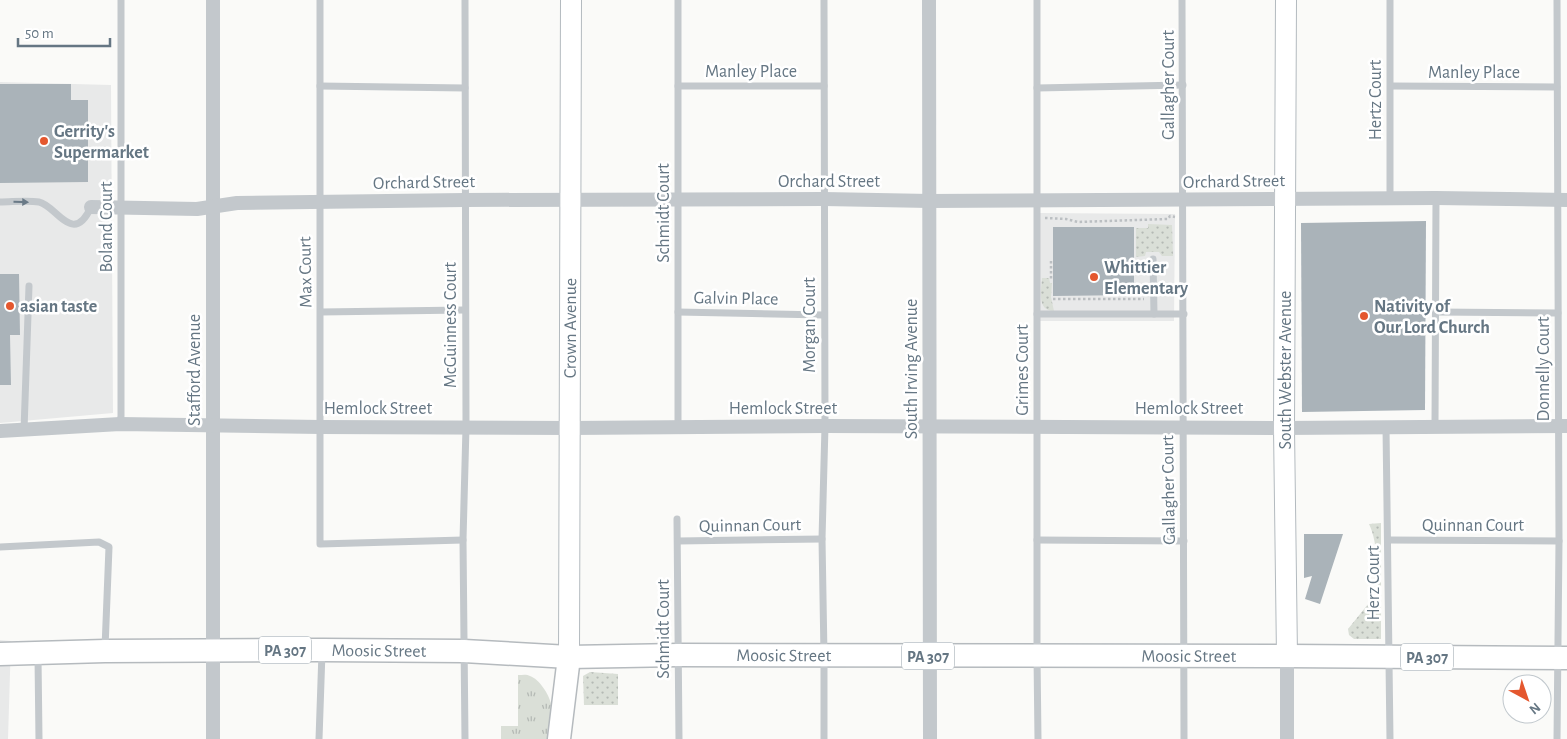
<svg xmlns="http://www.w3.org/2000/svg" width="1567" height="739" font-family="'Alegreya Sans',sans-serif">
  <defs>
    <pattern id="grass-dots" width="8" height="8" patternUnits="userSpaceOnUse" patternTransform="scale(1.25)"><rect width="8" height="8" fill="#dadfd7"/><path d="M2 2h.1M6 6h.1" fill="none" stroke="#b4b9b4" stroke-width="1.8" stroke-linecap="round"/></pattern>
    <pattern id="park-tufts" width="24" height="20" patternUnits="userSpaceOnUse" patternTransform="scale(1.25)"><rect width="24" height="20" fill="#dadfd7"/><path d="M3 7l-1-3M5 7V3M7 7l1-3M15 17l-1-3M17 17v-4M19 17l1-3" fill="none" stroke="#b4b9b4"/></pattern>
  </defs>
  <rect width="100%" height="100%" fill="#fafaf8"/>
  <g fill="#e8e9e9">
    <path d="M 0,82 L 111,85 L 113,413 L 0,423 Z"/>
    <path d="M 1040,213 L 1175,214 L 1174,321 L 1039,321 Z"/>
    <path d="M 0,640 L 11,641 L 8,739 L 0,739 Z"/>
  </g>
  <g fill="url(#grass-dots)">
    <path d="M 1148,224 L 1172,225 L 1173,256 L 1162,256 L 1159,252 L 1146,252 L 1145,256 L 1136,257 L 1136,228 L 1148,228 Z"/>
    <path d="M 1042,278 L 1049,278 L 1050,283 L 1052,283 L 1051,297 L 1054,311 C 1037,311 1041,291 1042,278 Z"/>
    <path d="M 1381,523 L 1381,639 L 1354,639 L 1349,635 L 1348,629 L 1377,593 C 1376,570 1379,545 1369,524 Z"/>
    <path d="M 590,672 L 618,674 L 618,705 L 584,705 L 583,676 Z"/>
  </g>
  <path fill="url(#park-tufts)" d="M 518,675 C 522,675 527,674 530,676 C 539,679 549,694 551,704 C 553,715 549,728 547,739 L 501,739 L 501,726 L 518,726 Z"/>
  <g fill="#aab3b9">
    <path d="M 0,84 L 71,84 L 71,100 L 88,100 L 88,182 L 0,183 Z"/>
    <path d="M 1426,221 L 1425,410 L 1302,412 L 1301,223 Z"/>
    <path d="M 1053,227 L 1134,227 L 1134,295 L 1053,296 Z"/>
    <path d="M 0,274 L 19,274 L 20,335 L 10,335 L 11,385 L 0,385 Z"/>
    <path d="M 1304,534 L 1343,534 L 1320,604 L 1305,599 L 1312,576 L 1304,578 Z"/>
  </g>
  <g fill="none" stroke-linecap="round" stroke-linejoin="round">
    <g stroke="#b3babf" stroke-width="22">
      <g id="secondary">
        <path d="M 1286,0 L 1284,428 L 1287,656"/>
        <path id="s1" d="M 569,657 L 571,0"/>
      </g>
    </g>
    <g stroke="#b5babe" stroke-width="25">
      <g id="primary">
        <path id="s2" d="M 0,654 L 105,651 L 322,650 L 464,651 L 569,657 L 678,655 L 1287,656 L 1567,658"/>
        <path d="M 559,739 L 569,657"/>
      </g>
    </g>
    <g stroke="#bbbfc2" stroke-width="2.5" stroke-dasharray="2.5 2.5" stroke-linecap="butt">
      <path d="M 1045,218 L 1066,219 L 1078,222 L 1168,219 L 1170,216 L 1175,217"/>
      <path d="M 1051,261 L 1051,281"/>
      <path d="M 1053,299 L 1144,299"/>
    </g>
    <g stroke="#c3c8cc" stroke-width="7">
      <path d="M 320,0 L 320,544 L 463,540"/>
      <path d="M 678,0 L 678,427"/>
      <path d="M 1037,0 L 1037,656 L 1038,739"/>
      <path d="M 1182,0 L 1184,739"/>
      <path d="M 1390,0 L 1390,199"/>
      <path d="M 320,86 L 465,88"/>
      <path d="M 678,86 L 824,86"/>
      <path d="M 1391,86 L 1557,87"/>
      <path d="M 1037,88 L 1183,85"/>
      <path d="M 0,202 C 12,202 27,200 39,202 C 56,205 73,247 91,207"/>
      <path d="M 1153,259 L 1154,314"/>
      <path d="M 321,312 L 464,310"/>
      <path d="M 678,312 L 823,315"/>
      <path d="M 1436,312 L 1558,313"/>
      <path d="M 1037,314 L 1184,314"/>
      <path d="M 120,424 L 121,416 L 121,0"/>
      <path d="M 1435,425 L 1436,198"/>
      <path d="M 1386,427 L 1390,739"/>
      <path d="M 24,430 L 29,286"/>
      <path d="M 677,519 L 679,739"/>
      <path d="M 1037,540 L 1184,541"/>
      <path d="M 1388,540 L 1559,541"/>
      <path d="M 678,541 L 822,539"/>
      <path d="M 0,547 L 99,542 L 109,547 L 105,648"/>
      <path d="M 38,657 L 39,739"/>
      <path d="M 319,739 L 322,652"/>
      <path d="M 465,739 L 463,540 L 466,427 L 465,0"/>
      <path d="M 824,739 L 824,655 L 822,539 L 825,426 L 824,0"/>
      <path d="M 1557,739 L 1559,541 L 1557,0"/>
    </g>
    <g stroke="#c3c8cc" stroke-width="14">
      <path d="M 213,0 L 213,739"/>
      <path d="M 929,0 L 930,739"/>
      <path d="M 91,207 L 197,209 L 237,203 L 464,200 L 824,199 L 930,201 L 1436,198 L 1567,200"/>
      <path d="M 0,431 L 120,424 L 320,427 L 571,428 L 825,426 L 1284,428 L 1567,426"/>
      <path d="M 1287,739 L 1287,656"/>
    </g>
    <use href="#secondary" stroke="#fff" stroke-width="20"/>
    <use href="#primary" stroke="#fff" stroke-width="22"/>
  </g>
  <defs><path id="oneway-solid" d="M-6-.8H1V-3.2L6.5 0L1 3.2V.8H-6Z" transform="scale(1.25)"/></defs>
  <use fill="#6a7a87" href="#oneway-solid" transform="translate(21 202) rotate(1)"/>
  <g fill="#e4572e" stroke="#fff" stroke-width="2">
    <circle cx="44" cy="141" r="5"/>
    <circle cx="1094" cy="277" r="5"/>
    <circle cx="10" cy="306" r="5"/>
    <circle cx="1364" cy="316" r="5"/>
  </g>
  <g text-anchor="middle" stroke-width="5" stroke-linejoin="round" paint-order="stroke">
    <g fill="#fff" stroke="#939fa8" stroke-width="1">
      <rect x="259" y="636.5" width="52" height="27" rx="4"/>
      <rect x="902" y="642.5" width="52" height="27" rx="4"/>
      <rect x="1401" y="643.5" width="52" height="27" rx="4"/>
    </g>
    <g font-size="16" font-weight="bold" fill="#657683">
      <text x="285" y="656">PA 307</text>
      <text x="928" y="662">PA 307</text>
      <text x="1427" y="663">PA 307</text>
    </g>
    <g font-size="18" fill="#657683" stroke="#fff">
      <text x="751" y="77">Manley Place</text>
      <text x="1474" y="78">Manley Place</text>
      <text transform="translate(1168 85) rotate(-90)" y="6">Gallagher Court</text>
      <text transform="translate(1375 100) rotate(-90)" y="6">Hertz Court</text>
      <text x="829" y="187">Orchard Street</text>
      <text transform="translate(1234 181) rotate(-1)" y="6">Orchard Street</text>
      <text transform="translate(424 182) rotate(-1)" y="6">Orchard Street</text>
      <text transform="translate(663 213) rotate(-90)" y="6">Schmidt Court</text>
      <text transform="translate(106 227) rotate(-90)" y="6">Boland Court</text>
      <text transform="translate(305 272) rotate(-91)" y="6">Max Court</text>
      <text transform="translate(736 298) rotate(1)" y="6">Galvin Place</text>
      <text transform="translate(450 325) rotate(-90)" y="6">McGuinness Court</text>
      <text transform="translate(809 325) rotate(-90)" y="6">Morgan Court</text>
      <text dy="6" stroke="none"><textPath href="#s1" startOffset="329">Crown Avenue</textPath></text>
      <text transform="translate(911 369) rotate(-90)" y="6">South Irving Avenue</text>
      <text transform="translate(1543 369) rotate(-90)" y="6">Donnelly Court</text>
      <text transform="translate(194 370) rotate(-90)" y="6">Stafford Avenue</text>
      <text transform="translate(1022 370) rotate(-90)" y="6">Grimes Court</text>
      <text transform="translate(1285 370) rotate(-90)" y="6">South Webster Avenue</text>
      <text x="378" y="414">Hemlock Street</text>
      <text x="783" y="414">Hemlock Street</text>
      <text x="1189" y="414">Hemlock Street</text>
      <text transform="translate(1168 490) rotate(-91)" y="6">Gallagher Court</text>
      <text transform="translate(750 525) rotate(-1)" y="6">Quinnan Court</text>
      <text x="1473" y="531">Quinnan Court</text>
      <text transform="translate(1373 583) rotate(-90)" y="6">Herz Court</text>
      <text transform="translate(663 629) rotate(-90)" y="6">Schmidt Court</text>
      <text dy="6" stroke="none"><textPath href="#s2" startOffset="379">Moosic Street</textPath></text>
      <text dy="6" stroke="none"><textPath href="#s2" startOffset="784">Moosic Street</textPath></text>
      <text dy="6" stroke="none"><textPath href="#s2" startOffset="1189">Moosic Street</textPath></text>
    </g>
    <g font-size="18" font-weight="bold" fill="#657683" stroke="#fff" text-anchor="start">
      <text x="54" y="137">Gerrity's<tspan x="54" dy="21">Supermarket</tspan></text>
      <text x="1104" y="273">Whittier<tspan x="1104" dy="21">Elementary</tspan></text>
      <text x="20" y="312">asian taste</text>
      <text x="1374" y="312">Nativity of<tspan x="1374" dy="21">Our Lord Church</tspan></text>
    </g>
  </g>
  <g transform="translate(1527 699) rotate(140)"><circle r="24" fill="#ffffff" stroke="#c1c8cd"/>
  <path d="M0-4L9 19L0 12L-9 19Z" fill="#e4572e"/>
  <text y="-8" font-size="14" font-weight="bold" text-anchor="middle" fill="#657683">N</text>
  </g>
  <path d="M18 38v8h92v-8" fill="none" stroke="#657683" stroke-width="2.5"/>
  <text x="25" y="38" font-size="15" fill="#657683" stroke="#ffffff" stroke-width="4" paint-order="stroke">50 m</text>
</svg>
